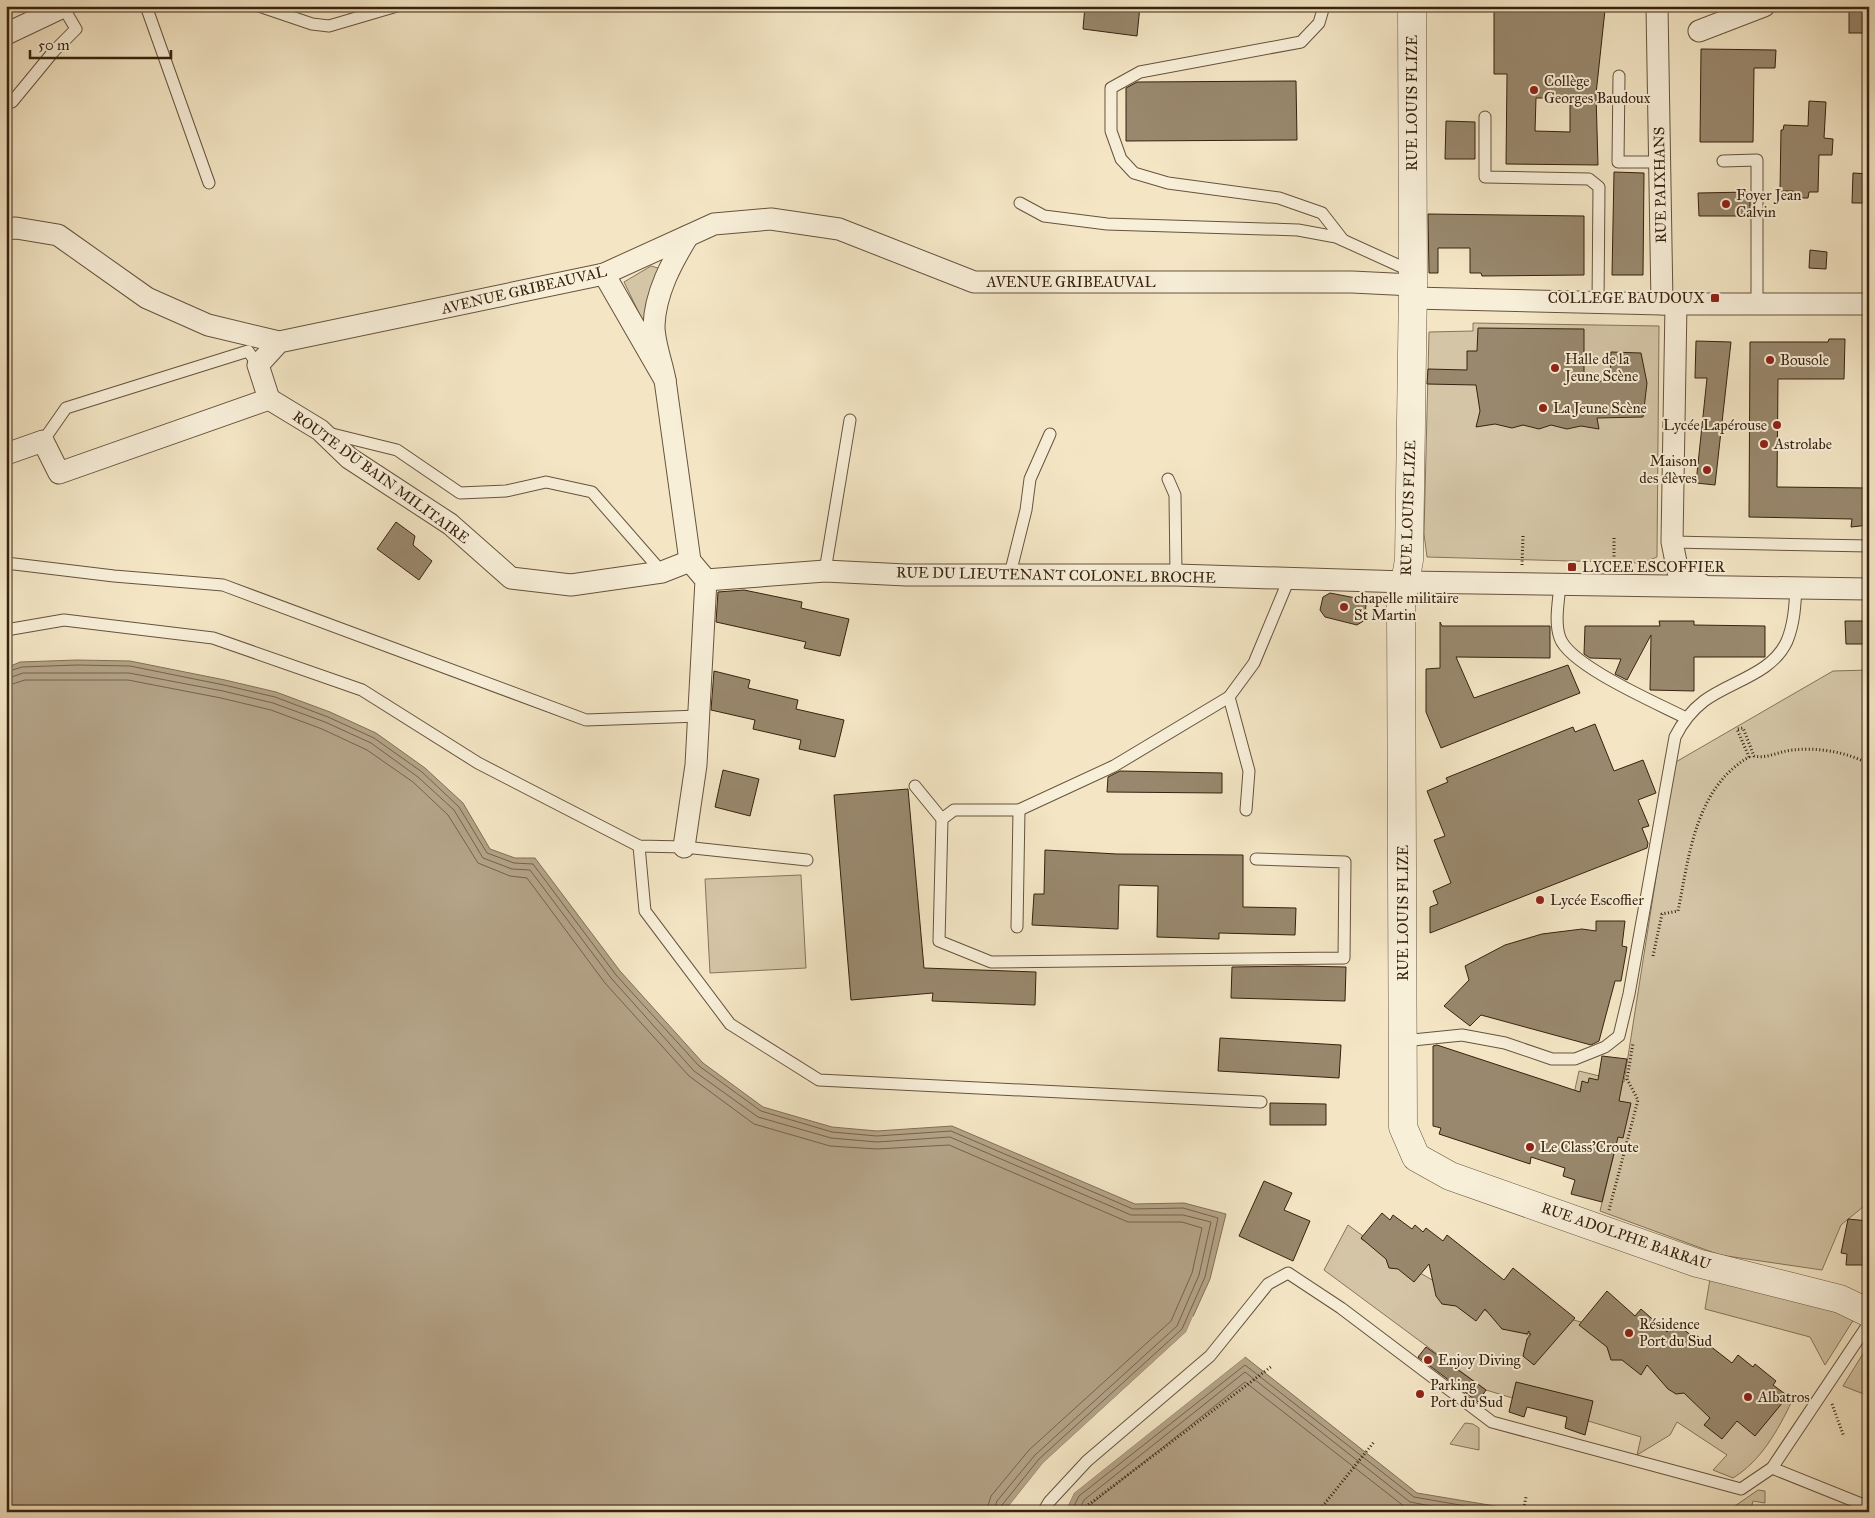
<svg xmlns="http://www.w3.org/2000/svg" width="1875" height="1518" font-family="'IM FELL Great Primer',serif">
  <rect width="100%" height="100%" fill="#f4e6c5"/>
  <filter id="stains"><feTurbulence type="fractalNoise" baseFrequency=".004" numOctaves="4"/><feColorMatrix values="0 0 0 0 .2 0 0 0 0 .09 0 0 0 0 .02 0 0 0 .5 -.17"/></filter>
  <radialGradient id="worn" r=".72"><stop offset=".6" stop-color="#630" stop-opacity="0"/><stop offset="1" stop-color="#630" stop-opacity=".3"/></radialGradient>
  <g fill="#d4c5a6" stroke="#86745a">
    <path d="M 651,266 L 658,268 L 655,283 L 653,342 L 624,282 Z"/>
    <path d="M 1473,323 L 1659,326 L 1657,557 L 1643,563 L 1427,557 L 1424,534 L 1429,332 L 1473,331 Z"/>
    <path d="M 1869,670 L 1869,1202 L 1841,1225 L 1822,1270 L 1720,1255 L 1600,1211 L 1614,1154 L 1563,1143 L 1579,1071 L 1624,1082 L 1674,763 L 1833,671 Z"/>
    <path d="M 801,875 L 806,968 L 710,973 L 705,879 Z"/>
    <path d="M 1348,1225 L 1363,1236 L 1361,1239 L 1542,1343 L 1570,1319 L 1607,1329 L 1763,1426 L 1786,1398 L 1792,1401 C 1778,1430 1761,1461 1733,1478 L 1713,1470 L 1727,1455 L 1677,1422 L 1670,1435 L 1637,1455 L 1641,1437 L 1486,1390 L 1324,1270 Z"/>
    <path d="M 1710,1279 L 1817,1300 L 1854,1319 L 1825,1365 L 1810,1337 L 1705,1309 Z"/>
    <path d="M 1869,1344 L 1869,1396 L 1843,1386 Z"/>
    <path d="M 1465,1423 L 1473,1424 L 1479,1428 L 1479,1450 L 1450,1444 Z"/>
    <path d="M 1758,1490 L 1765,1491 L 1765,1503 L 1753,1501 L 1751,1509 L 1735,1506 Z"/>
  </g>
  <g fill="#b4a387" stroke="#826f57">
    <path d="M 77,660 L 130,661 L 225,680 L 276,692 L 330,712 L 376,733 L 425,768 L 463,803 L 490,849 L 515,858 L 535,858 L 620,971 L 703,1063 L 763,1107 L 832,1127 L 877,1131 L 952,1126 L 1135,1204 L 1184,1203 L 1226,1214 L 1210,1279 L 1186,1332 L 1043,1463 L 1004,1512 L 6,1512 L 6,668 L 20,662 Z"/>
    <path d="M 1245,1357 L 1417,1493 L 1531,1512 L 1065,1512 L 1074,1493 Z"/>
  </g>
  <g fill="#f4e6c5">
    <path d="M 1193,1316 L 1195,1318 L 1188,1334 L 1045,1465 L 1007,1512 L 1004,1512 L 1043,1463 L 1186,1332 Z"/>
    <path d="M 1243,1356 L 1245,1357 L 1074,1493 L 1065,1512 L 1063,1512 L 1073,1491 Z"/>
  </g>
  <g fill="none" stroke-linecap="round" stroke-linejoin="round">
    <g stroke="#76624a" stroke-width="1">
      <path d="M 6,672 L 22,667 L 77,665 L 130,666 L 224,685 L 275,697 L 328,717 L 374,738 L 422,772 L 459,807 L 487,853 L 514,863 L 533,864 L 616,975 L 699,1066 L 761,1111 L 832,1132 L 877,1136 L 951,1131 L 1133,1209 L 1183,1208 L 1218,1218 L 1205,1277 L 1182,1329 L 1039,1459 L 1002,1505 L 1000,1512"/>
      <path d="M 6,679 L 23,673 L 129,673 L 223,691 L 273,703 L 325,722 L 371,743 L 418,777 L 454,810 L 483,858 L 512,869 L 530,870 L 611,978 L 694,1071 L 758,1117 L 831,1138 L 877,1142 L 950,1137 L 1131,1215 L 1183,1215 L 1211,1222 L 1199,1275 L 1177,1326 L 1035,1455 L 997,1501 L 993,1512"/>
      <path d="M 6,686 L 25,680 L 128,680 L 221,698 L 271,710 L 322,729 L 367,750 L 413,782 L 448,815 L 478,863 L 510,876 L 527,878 L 605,983 L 689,1076 L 754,1124 L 830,1146 L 877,1149 L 949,1145 L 1128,1222 L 1182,1222 L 1202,1228 L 1192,1273 L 1171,1321 L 1029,1450 L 991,1496 L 986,1512"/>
      <path d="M 1071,1512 L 1079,1496 L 1245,1365 L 1414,1497 L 1500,1512"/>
      <path d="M 1078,1512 L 1084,1500 L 1245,1372 L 1410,1502 L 1463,1512"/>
      <path d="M 1086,1512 L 1090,1505 L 1245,1382 L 1405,1507 L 1417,1512"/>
    </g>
  </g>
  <g fill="#99886d" stroke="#37220e" fill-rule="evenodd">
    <path d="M 1085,6 L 1140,6 L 1137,36 L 1083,29 Z"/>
    <path d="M 1494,6 L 1560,6 L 1560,9 L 1605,10 L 1596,94 L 1598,165 L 1506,164 L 1507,74 L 1494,74 ZM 1536,98 L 1570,98 L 1570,132 L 1535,131 Z"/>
    <rect x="1849" y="6" width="20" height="27"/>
    <path d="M 1701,49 L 1776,50 L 1775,68 L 1754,68 L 1753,142 L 1700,142 Z"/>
    <path d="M 1296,81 L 1297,140 L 1126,141 L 1126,88 L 1137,82 Z"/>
    <path d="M 1809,101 L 1826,102 L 1824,138 L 1833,139 L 1832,155 L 1819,155 L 1818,192 L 1809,192 L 1808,198 L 1793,198 L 1793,191 L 1780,191 L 1781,130 L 1783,130 L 1784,125 L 1808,126 Z"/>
    <path d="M 1446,121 L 1475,122 L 1475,159 L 1445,159 Z"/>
    <path d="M 1614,172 L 1644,173 L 1643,275 L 1612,275 Z"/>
    <path d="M 1853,173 L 1869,174 L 1869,203 L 1852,203 Z"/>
    <path d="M 1750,192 L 1750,216 L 1699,216 L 1698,193 Z"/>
    <path d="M 1428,214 L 1584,216 L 1584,275 L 1482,276 L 1481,273 L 1470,273 L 1470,248 L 1438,248 L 1438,273 L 1429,273 Z"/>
    <path d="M 1810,250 L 1827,252 L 1826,269 L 1809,268 Z"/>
    <path d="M 1478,328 L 1584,329 L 1584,381 L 1610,381 L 1611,352 L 1641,353 L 1647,383 L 1643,417 L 1597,418 L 1599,429 L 1581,426 L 1567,429 L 1551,425 L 1539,429 L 1523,425 L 1512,428 L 1495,424 L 1476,427 L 1480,411 L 1476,385 L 1427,384 L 1428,369 L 1467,370 L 1467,351 L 1477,351 Z"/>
    <path d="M 1829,339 L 1845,339 L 1844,379 L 1778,379 L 1777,487 L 1869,488 L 1869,525 L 1851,527 L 1852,519 L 1749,517 L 1750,342 L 1828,342 Z"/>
    <path d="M 1696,341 L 1731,342 L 1715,485 L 1696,483 L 1707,378 L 1695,378 Z"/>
    <path d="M 396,522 L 415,536 L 413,545 L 432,561 L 419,580 L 377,549 Z"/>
    <path d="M 744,590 L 802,602 L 801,608 L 849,619 L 840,656 L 804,648 L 806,642 L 716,622 L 718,592 Z"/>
    <path d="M 1330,593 L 1361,599 L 1366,603 L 1365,620 L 1357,625 L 1325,617 L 1320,610 L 1323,597 Z"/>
    <path d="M 1659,621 L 1694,621 L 1694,625 L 1765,626 L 1765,657 L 1694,657 L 1694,691 L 1650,690 L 1651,635 L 1627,680 L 1615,674 L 1621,659 L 1590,658 L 1584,654 L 1585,626 L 1660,626 Z"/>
    <path d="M 1845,621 L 1869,621 L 1869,644 L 1846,644 Z"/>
    <path d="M 1440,622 L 1442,626 L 1550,626 L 1550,658 L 1456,657 L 1474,698 L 1568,665 L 1580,693 L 1441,748 L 1426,712 L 1426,669 L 1440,668 Z"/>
    <path d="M 714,671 L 750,680 L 748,688 L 798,700 L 796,709 L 844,720 L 835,757 L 799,749 L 801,740 L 753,729 L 755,720 L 711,710 Z"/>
    <path d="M 1595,724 L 1614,771 L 1643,760 L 1656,793 L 1638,800 L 1649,826 L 1642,828 L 1648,843 L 1647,848 L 1430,933 L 1430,907 L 1438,904 L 1433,891 L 1451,883 L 1434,840 L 1445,836 L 1427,791 L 1448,782 L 1446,778 L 1573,727 L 1575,732 Z"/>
    <path d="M 723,770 L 759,779 L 750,816 L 715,807 Z"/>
    <path d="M 1120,771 L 1222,773 L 1222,793 L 1107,792 L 1108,777 Z"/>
    <path d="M 908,789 L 924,968 L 1036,972 L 1035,1005 L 932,1001 L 933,993 L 851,1000 L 834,795 Z"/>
    <path d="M 1045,850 L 1117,854 L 1243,855 L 1243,907 L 1296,908 L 1295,935 L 1219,933 L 1219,939 L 1157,937 L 1158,886 L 1119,885 L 1118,929 L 1032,925 L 1034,894 L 1044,894 Z"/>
    <path d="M 1596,921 L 1625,921 L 1622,946 L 1627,947 L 1621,981 L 1615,981 L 1599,1041 L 1591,1045 L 1481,1015 L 1470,1026 L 1444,1006 L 1469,980 L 1465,966 L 1505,945 L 1542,934 L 1582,929 L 1596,931 Z"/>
    <path d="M 1300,966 L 1346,967 L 1345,1001 L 1231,998 L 1232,967 Z"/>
    <path d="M 1220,1038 L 1341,1045 L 1339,1078 L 1218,1071 Z"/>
    <path d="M 1437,1045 L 1580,1092 L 1582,1081 L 1588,1083 L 1589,1078 L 1598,1080 L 1602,1056 L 1627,1059 L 1619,1101 L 1631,1103 L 1623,1138 L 1618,1137 L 1602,1202 L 1571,1194 L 1575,1180 L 1563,1176 L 1565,1168 L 1531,1157 L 1530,1164 L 1439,1134 L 1441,1128 L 1433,1126 L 1433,1046 Z"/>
    <path d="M 1270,1103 L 1326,1104 L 1326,1125 L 1270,1125 Z"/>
    <path d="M 1264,1181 L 1292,1193 L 1284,1210 L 1310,1221 L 1293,1261 L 1239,1236 Z"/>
    <path d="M 1382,1213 L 1390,1220 L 1393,1215 L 1412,1229 L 1415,1225 L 1423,1232 L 1426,1228 L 1443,1241 L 1447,1235 L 1504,1280 L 1513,1268 L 1575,1318 L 1534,1365 L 1523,1356 L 1527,1339 L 1531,1334 L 1529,1334 L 1529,1331 L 1527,1334 L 1502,1329 L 1485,1309 L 1476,1321 L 1456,1306 L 1442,1304 L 1436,1296 L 1429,1264 L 1414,1282 L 1398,1269 L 1389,1268 L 1386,1259 L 1361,1238 Z"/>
    <path d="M 1848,1219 L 1869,1221 L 1869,1265 L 1846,1265 L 1847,1254 L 1841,1253 Z"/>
    <path d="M 1607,1291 L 1635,1316 L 1641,1309 L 1667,1332 L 1676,1323 L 1693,1337 L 1696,1335 L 1732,1363 L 1738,1355 L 1753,1367 L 1755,1364 L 1776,1381 L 1773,1385 L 1788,1396 L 1755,1436 L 1737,1421 L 1722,1439 L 1704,1425 L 1710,1418 L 1684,1393 L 1676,1394 L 1668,1389 L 1647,1365 L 1641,1375 L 1622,1360 L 1611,1360 L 1607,1347 L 1579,1325 Z"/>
    <path d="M 1426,1347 L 1486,1390 L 1478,1402 L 1418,1357 Z"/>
    <path d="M 1516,1382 L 1593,1401 L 1585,1435 L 1565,1428 L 1567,1417 L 1527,1407 L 1524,1417 L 1509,1412 Z"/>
  </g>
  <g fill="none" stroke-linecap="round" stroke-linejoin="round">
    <g stroke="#66533c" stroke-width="13">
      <g id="service">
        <path d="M 146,6 L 209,183"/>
        <path d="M 259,6 L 312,24 L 329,26 L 397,6"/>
        <path d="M 1324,6 L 1319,23 L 1301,42 L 1140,72 L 1111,88 L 1111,131 L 1121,159 L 1134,173 L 1168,183 L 1279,198 L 1322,213 L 1343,240"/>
        <path d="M 1619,76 L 1618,162 L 1660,162"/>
        <path d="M 12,102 L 54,51 L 76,29 L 63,7"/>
        <path d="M 1485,117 L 1485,177 L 1589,179 L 1599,187 L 1598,303"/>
        <path d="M 1723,161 L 1757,160 L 1757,303"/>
        <path d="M 1020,203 L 1044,216 L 1107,224 L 1298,230 L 1336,237 L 1413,272"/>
        <path d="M 328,433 L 397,450 L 460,493 L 506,491 L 546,482 L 592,492 L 662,572"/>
        <path d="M 43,441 L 66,408 L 248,351 L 258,365"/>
        <path d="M 1168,479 L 1175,495 L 1176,575"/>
        <path d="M 1672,542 L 1869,546"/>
        <path d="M 6,563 L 114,576 L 223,585 L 586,720 L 699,716"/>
        <path d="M 825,571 L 850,420"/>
        <path d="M 1010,574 L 1026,510 L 1030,479 L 1050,434"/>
        <path d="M 1560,584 C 1559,600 1554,622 1560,638 C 1570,666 1659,704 1686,718"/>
        <path d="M 6,630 L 64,620 L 213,638 L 362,690 L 478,763 L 639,846 L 684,847 L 807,860"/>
        <path d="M 1229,697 L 1249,771 L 1246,810"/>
        <path d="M 915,786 L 942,819 L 954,810 L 1019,810 L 1114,766 L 1229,697 L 1254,663 L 1289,579"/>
        <path d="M 942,819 L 939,941 L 991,962 L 1344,958 L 1345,862 L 1256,859"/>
        <path d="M 639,846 L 645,911 L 730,1024 L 819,1080 L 1261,1102"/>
        <path d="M 1017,927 L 1019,810"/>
        <path d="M 1403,1041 L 1462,1035 L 1505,1043 L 1552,1059 L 1575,1059 L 1605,1047 L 1619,1036 L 1629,994 L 1675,737 C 1682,723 1691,711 1704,701 C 1731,681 1772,674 1787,641 C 1794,624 1795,606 1796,588"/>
        <path d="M 1772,1468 L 1869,1507"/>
        <path d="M 1043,1512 L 1049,1502 L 1087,1461 L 1210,1356 L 1268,1284 L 1288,1273 L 1341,1308 L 1492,1422 L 1741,1489 L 1772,1468 L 1869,1323"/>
      </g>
    </g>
    <g stroke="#66533c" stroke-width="23">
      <g id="minor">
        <path d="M 1657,6 L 1662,304"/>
        <path d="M 1699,31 L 1764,6"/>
        <path d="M 6,34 L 65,6"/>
        <path d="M 6,229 L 16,228 L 58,235 L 147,298 L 208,325 L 279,342"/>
        <path d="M 604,274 L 665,380 C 662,363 654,343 654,326 C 655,293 672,262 688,236"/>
        <path d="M 1413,298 L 1662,304 L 1869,304"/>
        <path d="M 1676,304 L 1672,542 L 1678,572 L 1689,580 L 1701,584"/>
        <path d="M 665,380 L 690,561 L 706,580 L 696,765 L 684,847"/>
        <path d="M 269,399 L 320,430 L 349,458 L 450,524 L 511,578 L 571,585 L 662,572 L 690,561"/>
        <path d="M 6,454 L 43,441 L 59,473 L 269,399 L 258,365 L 279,342 L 604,274 L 714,224 L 771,219 L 839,229 L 974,282 L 1352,282 L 1413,285"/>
        <path d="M 706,580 L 825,571 L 906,575 L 1176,575 L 1406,582 L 1869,589"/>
      </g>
    </g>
    <g stroke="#66533c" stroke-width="29">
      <path id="tertiary" d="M 1412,6 L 1413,285 L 1409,560 L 1401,606 L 1403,1127 L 1416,1157 L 1450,1176 L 1697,1263 L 1840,1299 L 1869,1313"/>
    </g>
    <g stroke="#37220e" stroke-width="3" stroke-dasharray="1 2.5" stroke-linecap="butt">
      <path d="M 1522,565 L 1523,536"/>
      <path d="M 1614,567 L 1614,537"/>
      <path d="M 1653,956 L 1662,914 L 1678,911 C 1689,857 1695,788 1749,757 L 1737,729 L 1743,728 L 1754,756 C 1768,759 1779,751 1793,750 C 1817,747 1847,752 1869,764"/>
      <path d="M 1609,1210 L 1638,1100 L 1627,1079 L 1633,1043"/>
      <path d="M 1832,1404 L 1844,1437"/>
      <path d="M 1080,1511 L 1272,1366"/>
      <path d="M 1318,1512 L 1374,1442"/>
      <path d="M 1523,1512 L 1526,1497"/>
    </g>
    <use href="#service" stroke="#f8efd9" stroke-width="11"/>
    <use href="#minor" stroke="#f8efd9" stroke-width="21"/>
    <use href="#tertiary" stroke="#f8efd9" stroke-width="28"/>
  </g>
  <g fill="#8f2418" stroke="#f8efd9" stroke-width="2">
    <circle cx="1534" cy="90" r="5"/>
    <circle cx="1726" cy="204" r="5"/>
    <rect x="1710" y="293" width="10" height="10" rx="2.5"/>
    <circle cx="1770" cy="360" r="5"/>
    <circle cx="1555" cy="368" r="5"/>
    <circle cx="1543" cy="408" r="5"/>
    <circle cx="1777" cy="425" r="5"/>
    <circle cx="1764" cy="444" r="5"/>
    <circle cx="1707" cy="470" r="5"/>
    <rect x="1567" y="562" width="10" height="10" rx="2.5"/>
    <circle cx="1344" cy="607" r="5"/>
    <circle cx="1540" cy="900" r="5"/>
    <circle cx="1530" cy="1147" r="5"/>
    <circle cx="1629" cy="1333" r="5"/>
    <circle cx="1428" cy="1360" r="5"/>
    <circle cx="1420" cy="1394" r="5"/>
    <circle cx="1748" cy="1397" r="5"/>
  </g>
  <g text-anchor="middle" stroke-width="4" stroke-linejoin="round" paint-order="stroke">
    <g font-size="15" fill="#37220e" stroke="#f8efd9" text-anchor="start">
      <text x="1544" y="86">Collège<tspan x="1544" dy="17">Georges Baudoux</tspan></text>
      <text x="1736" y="200">Foyer Jean<tspan x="1736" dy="17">Calvin</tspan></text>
      <text x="1705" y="303" text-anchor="end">COLLEGE BAUDOUX</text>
      <text x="1565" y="364">Halle de la<tspan x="1565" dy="17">Jeune Scène</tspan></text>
      <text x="1780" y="365">Bousole</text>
      <text x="1553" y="413">La Jeune Scène</text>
      <text x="1767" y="430" text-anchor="end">Lycée Lapérouse</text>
      <text x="1774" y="449">Astrolabe</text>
      <text x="1697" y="466" text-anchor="end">Maison<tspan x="1697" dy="17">des élèves</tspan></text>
      <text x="1582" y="572">LYCEE ESCOFFIER</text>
      <text x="1354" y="603">chapelle militaire<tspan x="1354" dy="17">St Martin</tspan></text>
      <text x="1550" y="905">Lycée Escoffier</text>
      <text x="1540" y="1152">Le Class'Croute</text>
      <text x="1639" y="1329">Résidence<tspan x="1639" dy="17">Port du Sud</tspan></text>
      <text x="1438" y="1365">Enjoy Diving</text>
      <text x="1430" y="1390">Parking<tspan x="1430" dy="17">Port du Sud</tspan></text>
      <text x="1758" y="1402">Albatros</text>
    </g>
    <g font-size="15" fill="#37220e" stroke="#f8efd9">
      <text transform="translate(1412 103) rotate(-90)" y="5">RUE LOUIS FLIZE</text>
      <text transform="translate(1660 185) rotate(-91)" y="5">RUE PAIXHANS</text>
      <text x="1071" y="287">AVENUE GRIBEAUVAL</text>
      <text transform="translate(524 290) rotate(-13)" y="5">AVENUE GRIBEAUVAL</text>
      <text transform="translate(381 477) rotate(36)" y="5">ROUTE DU BAIN MILITAIRE</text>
      <text transform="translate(1408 508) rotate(-88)" y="5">RUE LOUIS FLIZE</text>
      <text transform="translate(1056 575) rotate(1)" y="5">RUE DU LIEUTENANT COLONEL BROCHE</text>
      <text transform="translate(1403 913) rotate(-90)" y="5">RUE LOUIS FLIZE</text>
      <text transform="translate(1626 1236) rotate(19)" y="5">RUE ADOLPHE BARRAU</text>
    </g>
  </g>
  <rect width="1875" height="1518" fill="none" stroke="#f4e6c5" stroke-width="25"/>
  <rect x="8" y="8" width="1860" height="1503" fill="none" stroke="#37220e" stroke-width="2.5"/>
  <rect x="12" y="12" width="1850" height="1493" fill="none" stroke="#37220e"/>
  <path d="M30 50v8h141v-8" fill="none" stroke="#37220e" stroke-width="2.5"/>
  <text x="38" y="50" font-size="15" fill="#37220e" stroke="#f8efd9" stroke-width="4" paint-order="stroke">50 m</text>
  <rect width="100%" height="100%" filter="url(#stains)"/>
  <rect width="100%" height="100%" fill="url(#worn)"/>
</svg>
